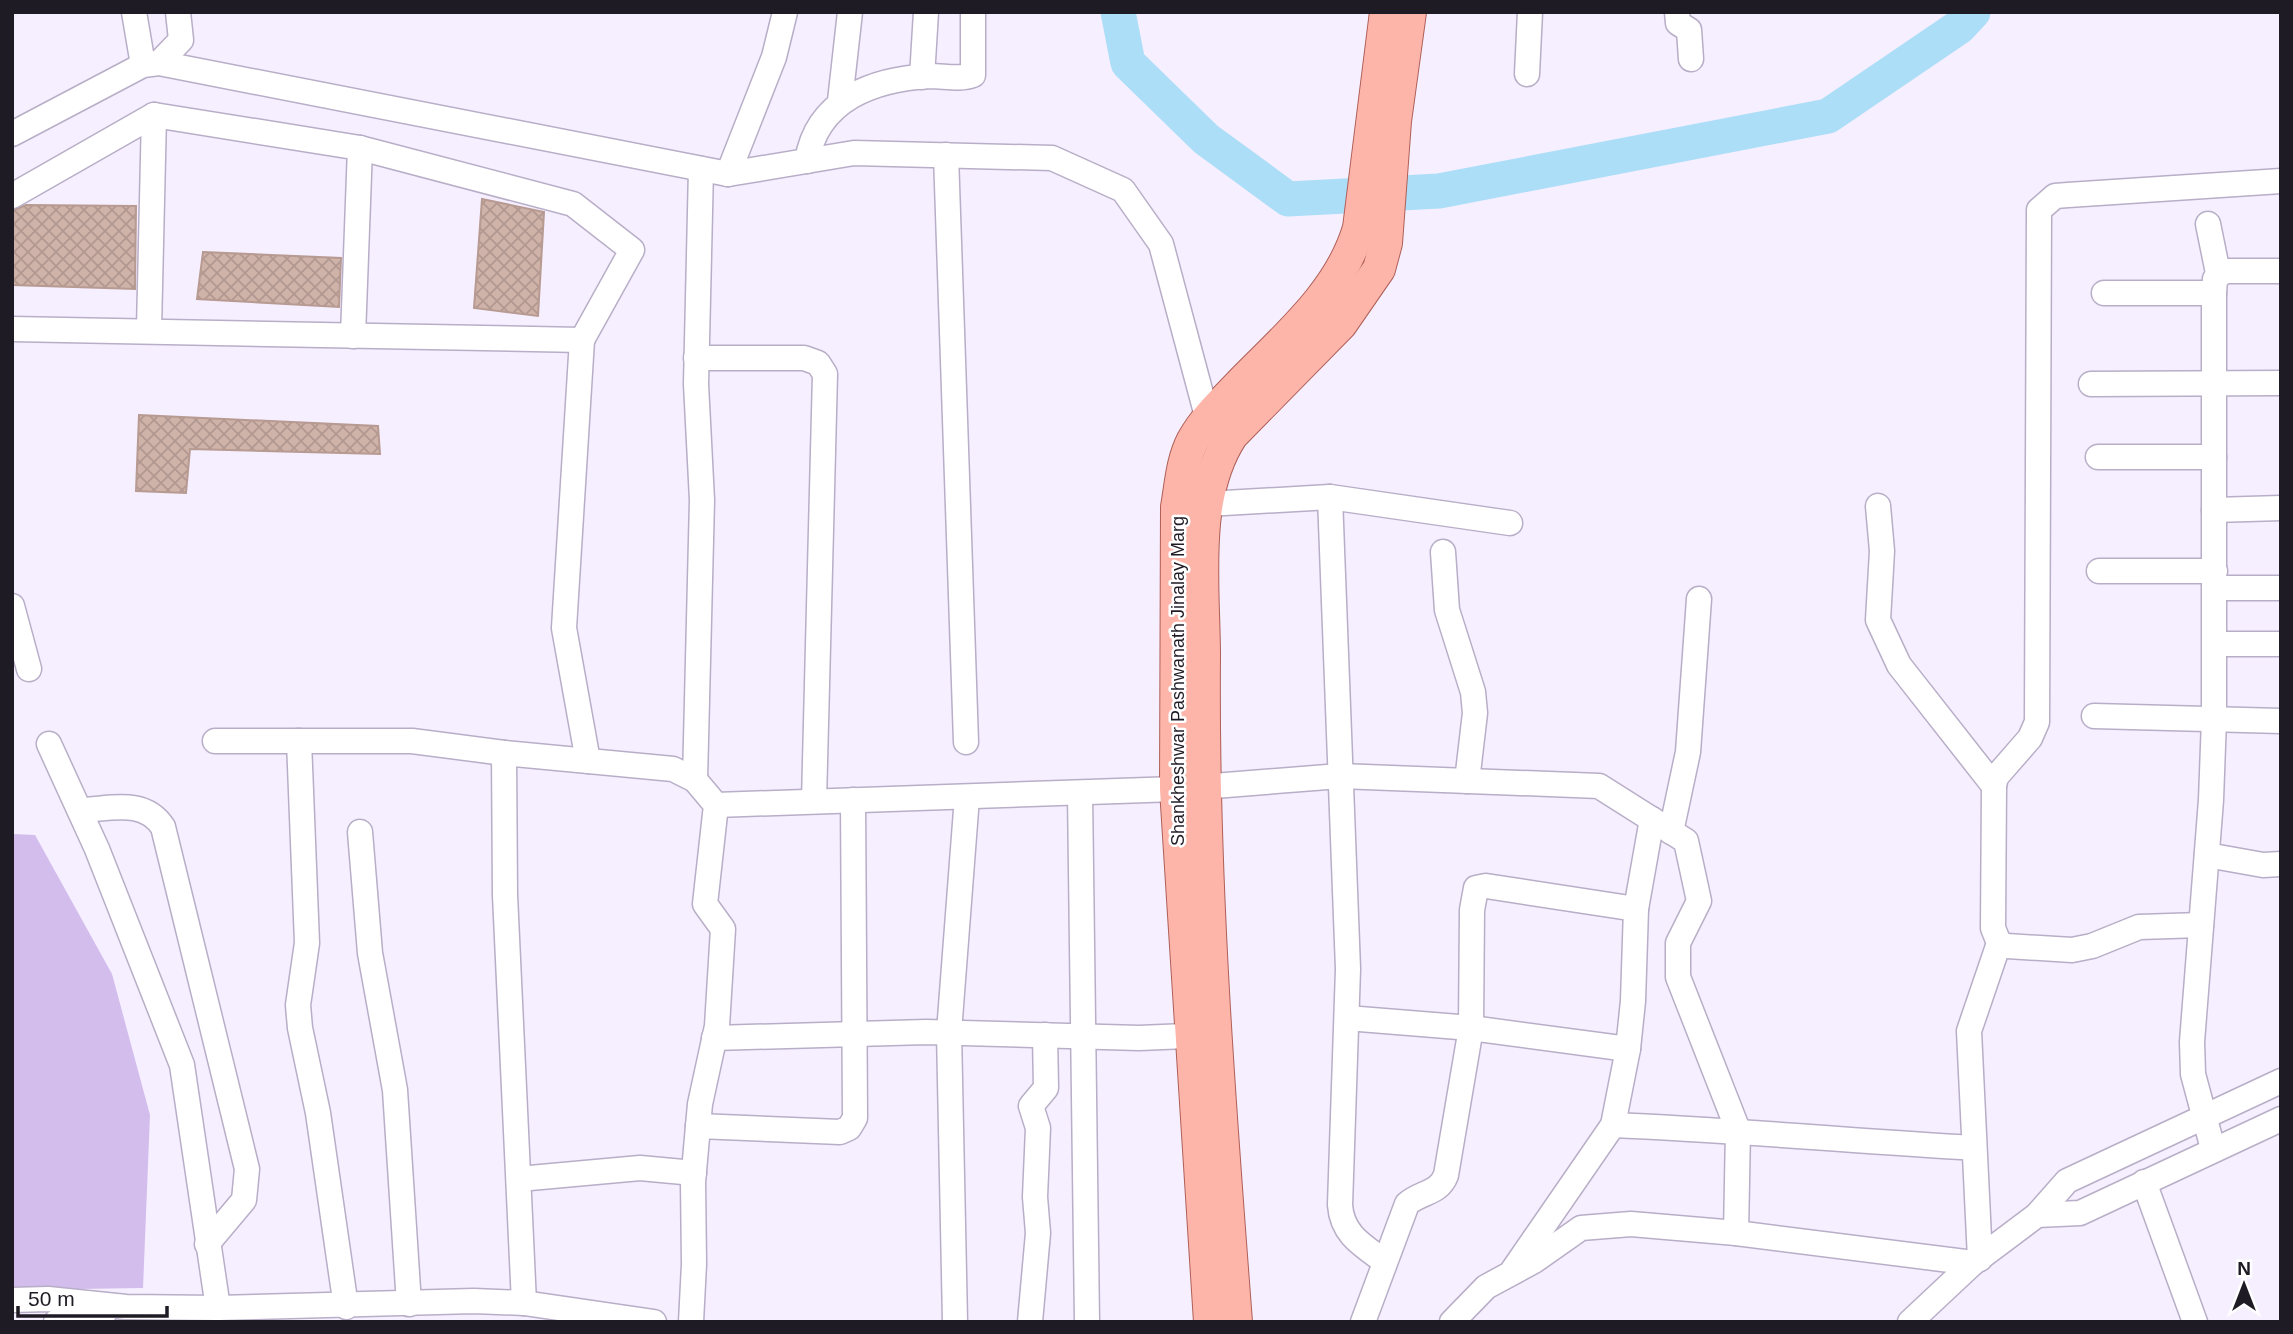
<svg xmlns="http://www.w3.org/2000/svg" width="2293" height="1334" font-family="Helvetica,sans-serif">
  <defs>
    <pattern id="building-cross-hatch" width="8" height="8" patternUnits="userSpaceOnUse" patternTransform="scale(1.75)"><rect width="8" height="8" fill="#cfb2a8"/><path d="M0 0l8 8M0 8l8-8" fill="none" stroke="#b19890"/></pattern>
  </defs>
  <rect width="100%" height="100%" fill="#f6efff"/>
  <path fill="#d2bded" d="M 12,834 L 35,835 L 112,974 L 150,1115 L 143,1288 L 12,1290 Z"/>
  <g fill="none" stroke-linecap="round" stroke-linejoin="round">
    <path stroke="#addef8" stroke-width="35" d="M 1118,12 L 1128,63 L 1206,139 L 1288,199 L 1439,191 L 1828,116 L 1959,27 L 1973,12"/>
  </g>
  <g fill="url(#building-cross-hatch)" stroke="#b79a91" stroke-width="2">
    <path d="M 482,199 L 544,212 L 538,316 L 474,308 Z"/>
    <path d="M 26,205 L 136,206 L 135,289 L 12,285 L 12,211 Z"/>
    <path d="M 203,252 L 341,258 L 339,307 L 197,299 Z"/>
    <path d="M 139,415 L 378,426 L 380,454 L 190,449 L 186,493 L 136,491 Z"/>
  </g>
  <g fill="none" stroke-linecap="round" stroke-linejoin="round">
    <g stroke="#b8aec7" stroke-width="27">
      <g id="minor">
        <path d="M 134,12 L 143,65"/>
        <path d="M 1677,12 L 1678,23 L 1689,30 L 1691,59"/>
        <path d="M 159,63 L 181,40 L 178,12"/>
        <path d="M 1527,74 L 1530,12"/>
        <path d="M 922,77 L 926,12"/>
        <path d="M 840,101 L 850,12"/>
        <path d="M 12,134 L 143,65 L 159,63 L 728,174 L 854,153 L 1052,158 L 1123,190 L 1161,244 L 1211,431"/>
        <path d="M 946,155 L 966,742"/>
        <path d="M 807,161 C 817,99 874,79 930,76 C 945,76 960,80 973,75 L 973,12"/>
        <path d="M 728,174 L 774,57 L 785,12"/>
        <path d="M 12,196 L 154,115 L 360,148 L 573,204 L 632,250 L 582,340"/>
        <path d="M 2208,224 L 2218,273"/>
        <path d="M 2104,293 L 2214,293"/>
        <path d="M 12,329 L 582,340 L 564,628 L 588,761"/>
        <path d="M 149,329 L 154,115"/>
        <path d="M 353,336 L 360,148"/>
        <path d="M 696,358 L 804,358 L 818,363 L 825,374 L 814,801"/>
        <path d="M 2091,384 L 2281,383"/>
        <path d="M 2098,457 L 2214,457"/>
        <path d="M 1330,497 L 1348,969 L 1340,1205 C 1342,1234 1362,1245 1384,1261"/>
        <path d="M 1207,504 L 1330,497 L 1510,523"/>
        <path d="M 1878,506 L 1882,551 L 1878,620 L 1899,665 L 1994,786"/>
        <path d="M 2214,510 L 2281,508"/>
        <path d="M 1443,552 L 1447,610 L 1473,692 L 1475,713 L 1467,781"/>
        <path d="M 2099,571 L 2215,571"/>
        <path d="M 2215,588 L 2281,588"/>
        <path d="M 12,606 L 29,669"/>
        <path d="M 2215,644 L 2281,644"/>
        <path d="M 2094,716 L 2281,721"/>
        <path d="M 215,741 L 412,741 L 504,753"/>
        <path d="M 299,741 L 307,943 L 298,1005 L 300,1028 L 318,1113 L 346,1307"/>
        <path d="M 49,744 L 97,849 L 182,1065 L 218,1308"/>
        <path d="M 695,780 L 702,500 L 696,384 L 701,169"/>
        <path d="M 1080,793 L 1087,1322"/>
        <path d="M 716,805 L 1176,789 L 1340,776 L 1599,786 L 1686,841 L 1699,901 L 1678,943 L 1678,977 L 1738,1130 L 1736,1233"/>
        <path d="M 80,810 C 111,809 144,798 163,827 L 247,1169 L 244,1200 L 207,1244"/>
        <path d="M 360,832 L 370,953 L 395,1090 L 409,1304"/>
        <path d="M 1671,832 L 1688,752 L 1699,599"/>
        <path d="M 2207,855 L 2263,865 L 2281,864"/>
        <path d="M 2201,925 L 2139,927 L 2092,946 L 2072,950 L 2007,946 L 1999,943 L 1993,928 L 1994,786 L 1996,777 L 2030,738 L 2037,722 L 2039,210 L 2055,196 L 2068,195 L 2281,181"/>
        <path d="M 1347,1018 L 1471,1028 L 1628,1049"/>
        <path d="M 714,1038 L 926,1032 L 1139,1038 L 1210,1035"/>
        <path d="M 1613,1125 C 1734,1130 1854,1141 1974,1148"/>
        <path d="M 698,1126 L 840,1132 L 849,1128 L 855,1118 L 853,800"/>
        <path d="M 2213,1149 L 2193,1074 L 2192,1042 L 2211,800 L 2214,719 L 2214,293 L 2215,279 L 2224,271 L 2281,271"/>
        <path d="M 519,1179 L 640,1168 L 694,1173"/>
        <path d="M 2144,1182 L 2195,1322"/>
        <path d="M 2037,1215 L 2080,1213 L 2281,1119"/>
        <path d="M 1980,1259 L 1969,1031 L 1999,943"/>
        <path d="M 1513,1270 L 1613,1125 L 1628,1049 L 1633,1001 L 1636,909 L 1652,819"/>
        <path d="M 12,1300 L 48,1299 L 126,1307 L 218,1308 L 474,1301 L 524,1303 L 654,1322"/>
        <path d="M 524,1303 L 505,895 L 504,753 L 673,769 L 695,780 L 716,805 L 705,904 L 723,929 L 717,1026 L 700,1104 L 693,1182 L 694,1264 L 691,1322"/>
        <path d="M 56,1322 L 105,1312"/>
        <path d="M 955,1322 L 949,1032 L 967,797"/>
        <path d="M 1030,1322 L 1038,1233 L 1035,1197 L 1038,1128 L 1031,1106 L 1046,1088 L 1045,1035"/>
        <path d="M 1363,1322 L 1407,1204 C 1420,1192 1439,1194 1446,1175 L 1471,1028 L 1472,910 L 1476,888 L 1486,886 L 1636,909"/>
        <path d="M 1452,1322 L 1486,1287 L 1534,1261 L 1581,1228 L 1631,1224 L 1736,1233 L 1973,1263"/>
        <path d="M 1910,1322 L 1973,1263 L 2037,1215 L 2067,1181 L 2281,1081"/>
      </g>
    </g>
    <g stroke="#ae5f57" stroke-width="34">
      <g id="major">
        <path d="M 1210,1322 L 1176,789 L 1177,507 C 1181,484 1182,461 1193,440 C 1206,417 1224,401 1241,383 C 1286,337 1341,291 1359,228 L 1386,12"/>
        <path d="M 1236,1322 C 1219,1100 1202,879 1204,657 C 1204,586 1191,497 1232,435 L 1341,324 L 1379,269 L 1386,243 L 1395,121 L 1410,12"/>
      </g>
    </g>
    <use href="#minor" stroke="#fff" stroke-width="24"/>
    <use href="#major" stroke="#fdb5aa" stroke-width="32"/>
  </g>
  <g text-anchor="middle" stroke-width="5" stroke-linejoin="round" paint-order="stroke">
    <g font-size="18" fill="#1f1b24" stroke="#fff">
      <text transform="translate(1178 681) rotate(-90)" y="6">Shankheshwar Pashwanath Jinalay Marg</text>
    </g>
  </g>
  <rect width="2293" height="1334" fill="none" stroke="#1f1b24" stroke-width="28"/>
  <g transform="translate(2244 1285)" stroke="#ffffff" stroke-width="5" paint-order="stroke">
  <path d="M0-5L12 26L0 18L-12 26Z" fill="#1f1b24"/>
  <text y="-10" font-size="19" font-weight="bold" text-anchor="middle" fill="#1f1b24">N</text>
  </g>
  <path d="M18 1306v10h149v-10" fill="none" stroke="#1f1b24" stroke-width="3.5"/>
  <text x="28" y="1306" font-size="21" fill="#1f1b24" stroke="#ffffff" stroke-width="5" paint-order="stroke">50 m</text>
</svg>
